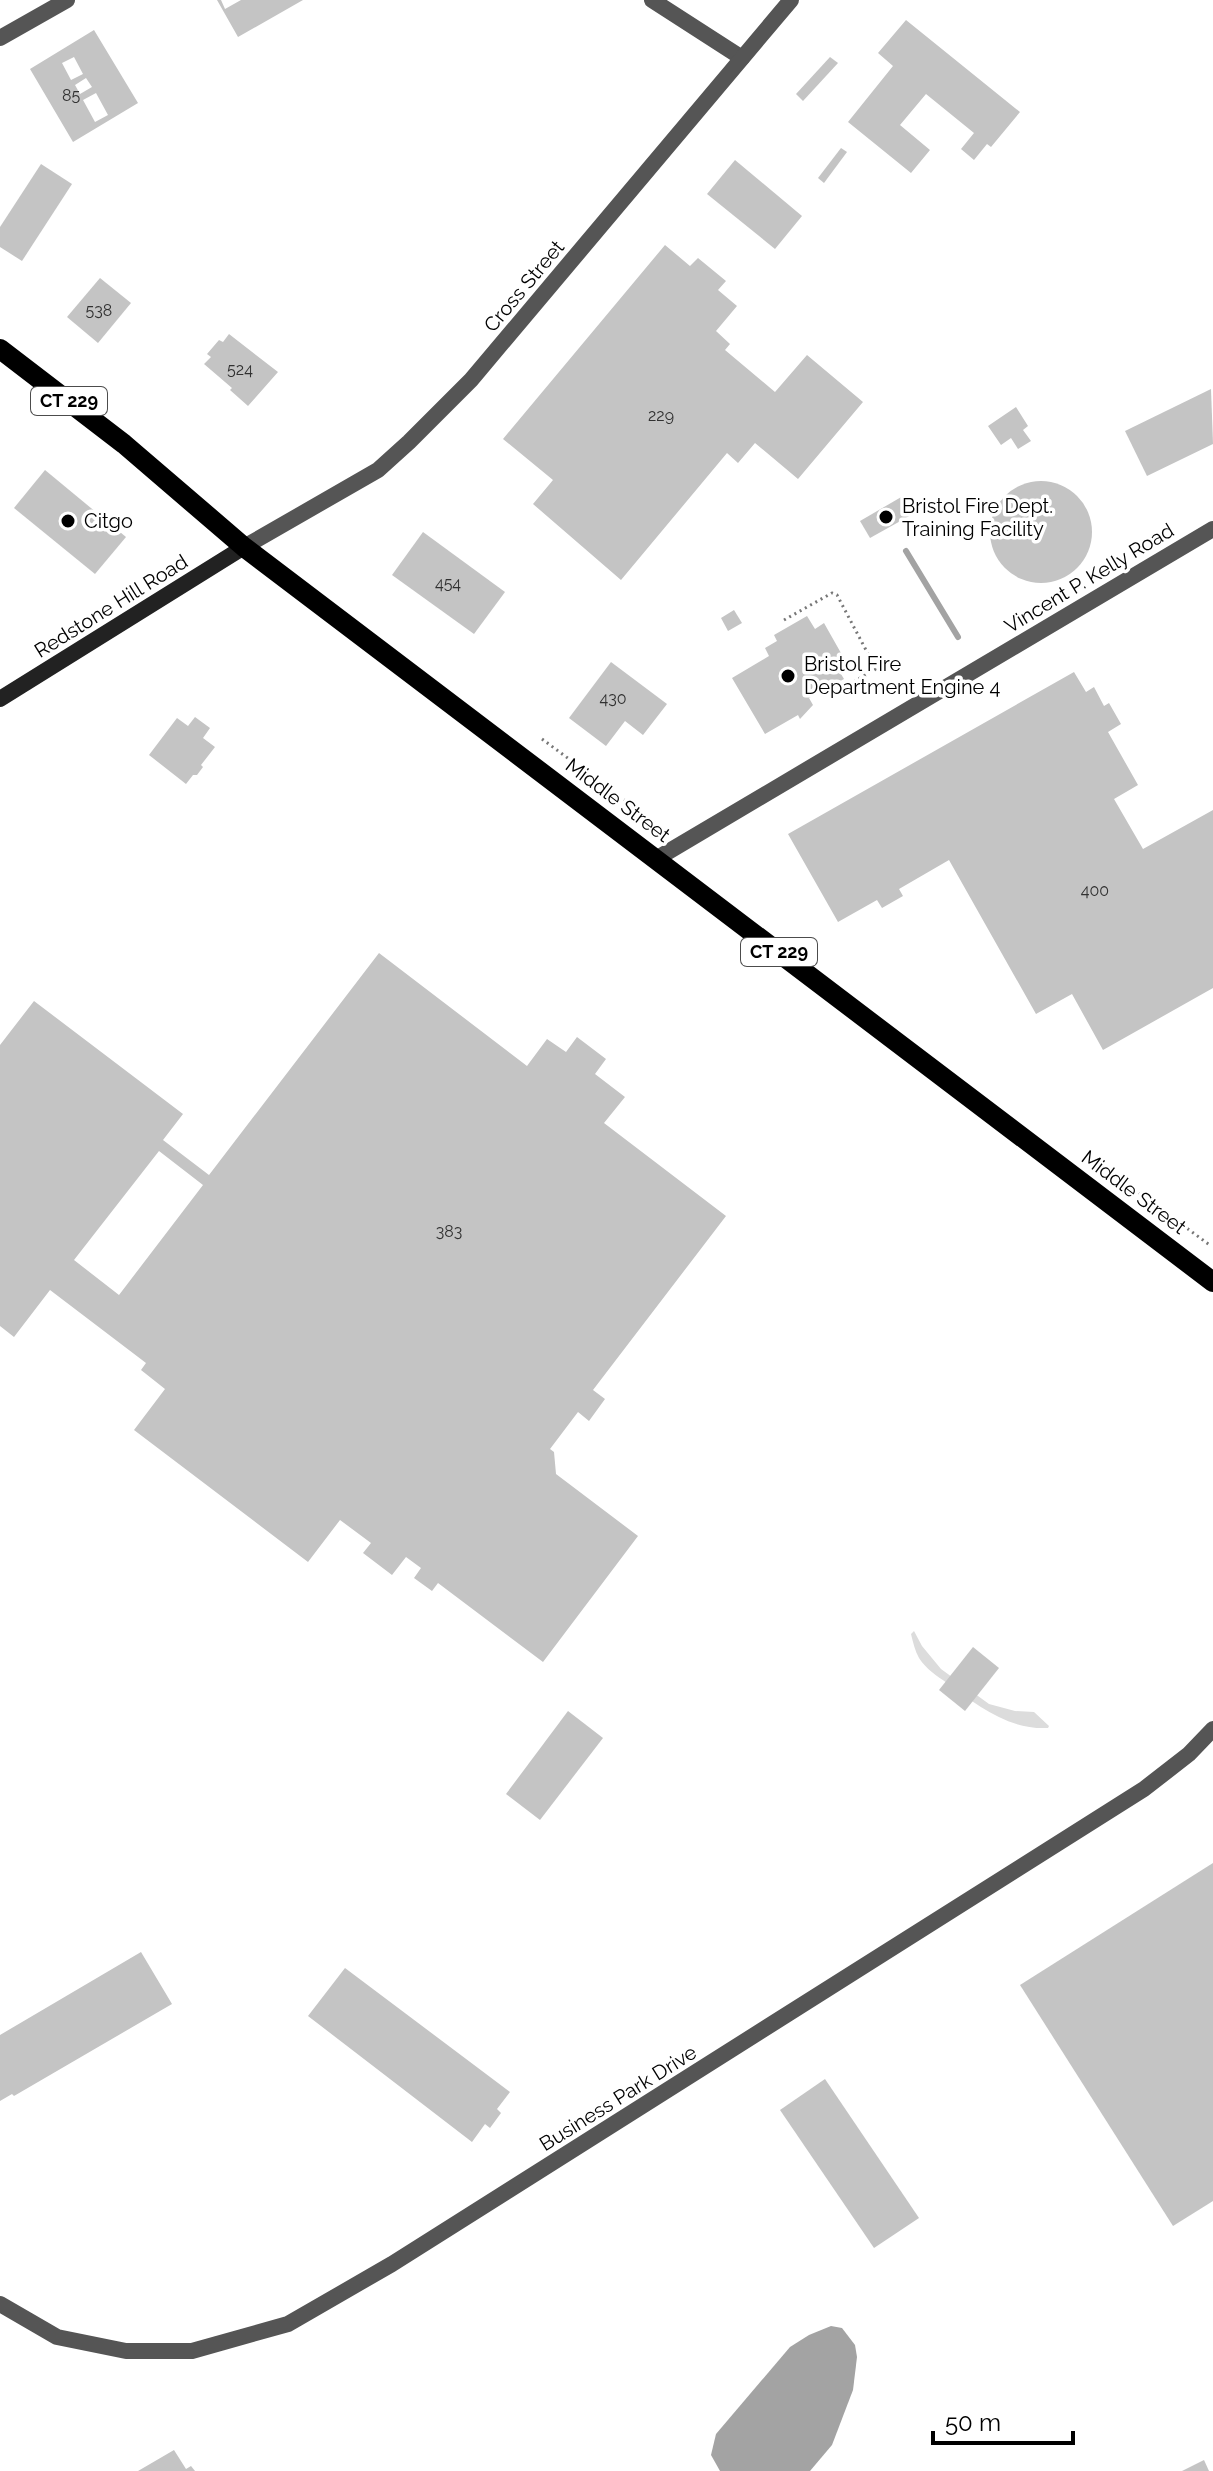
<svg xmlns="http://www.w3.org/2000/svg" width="1213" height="2471" font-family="Raleway,sans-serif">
  <rect width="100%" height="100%" fill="#fff"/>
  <path fill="#dcdcdc" d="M 914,1631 L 922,1646 L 941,1669 L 989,1704 L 1015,1711 L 1034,1712 L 1049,1726 L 1048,1728 C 1008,1730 977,1705 947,1683 C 937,1676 926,1669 919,1658 C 915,1651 913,1642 911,1634 Z"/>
  <path fill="#a3a3a3" d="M 831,2326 L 842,2328 L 855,2345 L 857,2357 L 853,2390 L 832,2445 L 810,2471 L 720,2471 L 711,2455 L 716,2434 L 790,2347 L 809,2335 Z"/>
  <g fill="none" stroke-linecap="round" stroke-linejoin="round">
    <path stroke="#a3a3a3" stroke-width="6" d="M 906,551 L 958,637"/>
  </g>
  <g fill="#c4c4c4" fill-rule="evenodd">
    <path d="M 217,0 L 221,0 L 225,9 L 241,0 L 303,0 L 238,37 Z"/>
    <path d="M 906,20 L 1020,112 L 991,147 L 987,144 L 974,160 L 961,149 L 974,133 L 926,94 L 900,125 L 930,150 L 911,173 L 848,122 L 893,66 L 878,53 Z"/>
    <path d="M 94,30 L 138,103 L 73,142 L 30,69 ZM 74,57 L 83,74 L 71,80 L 62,63 ZM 86,78 L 92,87 L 80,94 L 75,85 ZM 96,93 L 108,115 L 95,122 L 83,100 Z"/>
    <path d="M 830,57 L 838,63 L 803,101 L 796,94 Z"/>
    <path d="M 841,148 L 847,152 L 824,183 L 818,178 Z"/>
    <path d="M 735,160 L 802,216 L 775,249 L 707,194 Z"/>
    <path d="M 41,164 L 72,184 L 22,261 L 0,247 L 0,227 Z"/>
    <path d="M 665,245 L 690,266 L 698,258 L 726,281 L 718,290 L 737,306 L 716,331 L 730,344 L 725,350 L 775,392 L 807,355 L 863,402 L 798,479 L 755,443 L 738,463 L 727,453 L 621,580 L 533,504 L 553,480 L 503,439 Z"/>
    <path d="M 100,278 L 131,303 L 98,343 L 67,317 Z"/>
    <path d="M 229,334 L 278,372 L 248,406 L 230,390 L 232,388 L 204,364 L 211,357 L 207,354 L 219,340 L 223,342 Z"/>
    <path d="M 1211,389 L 1213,444 L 1147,476 L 1125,431 Z"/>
    <path d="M 1016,407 L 1028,426 L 1023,430 L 1031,441 L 1018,449 L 1011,438 L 1001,445 L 988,426 Z"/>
    <path d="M 45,470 L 126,537 L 95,574 L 14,508 Z"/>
    <circle cx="1041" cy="532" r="51"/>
    <path d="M 903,496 L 913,514 L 870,538 L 860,521 Z"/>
    <path d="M 423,532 L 505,592 L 474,634 L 392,575 Z"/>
    <path d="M 734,610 L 742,623 L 728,631 L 721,618 Z"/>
    <path d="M 807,616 L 815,629 L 824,623 L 850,669 L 841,674 L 844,679 L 809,698 L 813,705 L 800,719 L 798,715 L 765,734 L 732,678 L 769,656 L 765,648 L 777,641 L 774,635 Z"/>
    <path d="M 611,662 L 667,704 L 643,735 L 625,721 L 606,746 L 569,718 Z"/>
    <path d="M 1074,672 L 1086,692 L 1094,687 L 1104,706 L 1109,703 L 1121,724 L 1108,732 L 1138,785 L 1114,799 L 1143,849 L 1213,810 L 1213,988 L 1103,1050 L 1072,994 L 1036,1014 L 949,860 L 899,889 L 903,896 L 882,908 L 877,900 L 838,922 L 788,834 Z"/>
    <path d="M 195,717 L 210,728 L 203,738 L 215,747 L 201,765 L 203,767 L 197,775 L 193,775 L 186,784 L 149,755 L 177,718 L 188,726 Z"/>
    <path d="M 379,953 L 527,1066 L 547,1039 L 566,1052 L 577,1037 L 606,1059 L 595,1074 L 625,1097 L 604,1123 L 726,1216 L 593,1390 L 605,1399 L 589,1421 L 578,1412 L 550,1449 L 554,1452 L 556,1474 L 638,1536 L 543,1662 L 438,1583 L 432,1591 L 414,1578 L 421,1568 L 406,1557 L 392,1575 L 363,1553 L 371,1543 L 340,1520 L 308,1562 L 134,1430 L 165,1389 L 141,1370 L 146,1363 L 50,1290 L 14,1337 L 0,1326 L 0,1045 L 34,1001 L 183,1114 L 163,1140 L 209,1175 ZM 159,1151 L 203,1185 L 119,1295 L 74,1260 Z"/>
    <path d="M 973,1647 L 999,1668 L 965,1711 L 939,1690 Z"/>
    <path d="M 568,1711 L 603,1738 L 540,1820 L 506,1794 Z"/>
    <path d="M 1213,1863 L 1213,2201 L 1173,2226 L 1020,1985 Z"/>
    <path d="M 141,1952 L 172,2004 L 14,2096 L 12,2094 L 0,2101 L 0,2035 Z"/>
    <path d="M 345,1968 L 510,2092 L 497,2109 L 501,2113 L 490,2128 L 485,2124 L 472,2142 L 308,2016 Z"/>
    <path d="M 825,2079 L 919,2218 L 874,2248 L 780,2110 Z"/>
    <path d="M 174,2450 L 186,2469 L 191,2466 L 195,2471 L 138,2471 Z"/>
    <path d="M 1204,2460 L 1209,2471 L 1182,2471 Z"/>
  </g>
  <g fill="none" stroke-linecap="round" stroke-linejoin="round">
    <g stroke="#777" stroke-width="3" stroke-dasharray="2 4" stroke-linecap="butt">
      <path d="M 784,620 L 832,593 L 837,595 L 876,669 L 829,696"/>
      <path d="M 542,739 L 666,831"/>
      <path d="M 1115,1175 L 1211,1246"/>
    </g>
    <g stroke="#555" stroke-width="16">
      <path d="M 652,0 L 742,58"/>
      <path d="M 0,38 L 67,0"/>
      <path d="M 656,859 L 1213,529"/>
      <path d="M 0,2304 L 57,2337 L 126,2351 L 192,2351 L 288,2324 L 392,2264 L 1144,1789 L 1189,1754 L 1213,1729"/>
    </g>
    <path stroke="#555" stroke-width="16" d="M 244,547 L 378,470 L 409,442 L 471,380 L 791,0"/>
    <path stroke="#222" stroke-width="16" d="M 0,699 L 244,547"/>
    <path stroke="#000" stroke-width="20" d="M 0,349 L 124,444 L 244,547 L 1213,1282"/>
  </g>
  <g fill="#000" stroke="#fff" stroke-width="3">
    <circle cx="886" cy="517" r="8"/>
    <circle cx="68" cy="521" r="8"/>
    <circle cx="788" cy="676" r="8"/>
  </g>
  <g text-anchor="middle" stroke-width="7" stroke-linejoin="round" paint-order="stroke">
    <g font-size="16" fill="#313131">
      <text x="71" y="101">85</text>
      <text x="99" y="316">538</text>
      <text x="240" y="375">524</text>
      <text x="661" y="421">229</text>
      <text x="448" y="589">454</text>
      <text x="613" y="704">430</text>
      <text x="1095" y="896">400</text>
      <text x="449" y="1237">383</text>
    </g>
    <g fill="#fff" stroke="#4c4c4c" stroke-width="2">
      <rect x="31" y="387" width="76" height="28" rx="6"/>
      <rect x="741" y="938" width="76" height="28" rx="6"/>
    </g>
    <g font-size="18" font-weight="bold" fill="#000">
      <text x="69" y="407">CT 229</text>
      <text x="779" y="958">CT 229</text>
    </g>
    <g font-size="20" fill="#000" stroke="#fff">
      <text transform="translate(524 286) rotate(-50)" y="7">Cross Street</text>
      <text transform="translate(1089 578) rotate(-31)" y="7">Vincent P. Kelly Road</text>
      <text transform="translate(111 606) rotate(-32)" y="7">Redstone Hill Road</text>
      <text transform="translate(618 800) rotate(37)" y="7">Middle Street</text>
      <text transform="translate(1134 1192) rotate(37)" y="7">Middle Street</text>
      <text transform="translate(618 2098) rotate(-32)" y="7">Business Park Drive</text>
    </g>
    <g font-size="20" fill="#000" stroke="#fff" text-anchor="start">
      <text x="902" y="513">Bristol Fire Dept.<tspan x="902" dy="23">Training Facility</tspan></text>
      <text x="84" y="528">Citgo</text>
      <text x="804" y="671">Bristol Fire<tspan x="804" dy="23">Department Engine 4</tspan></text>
    </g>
  </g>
  <path d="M933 2431v12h140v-12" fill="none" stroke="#000000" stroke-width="4"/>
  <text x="945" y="2431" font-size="24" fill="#000000" stroke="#ffffff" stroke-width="6" paint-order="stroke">50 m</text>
</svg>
